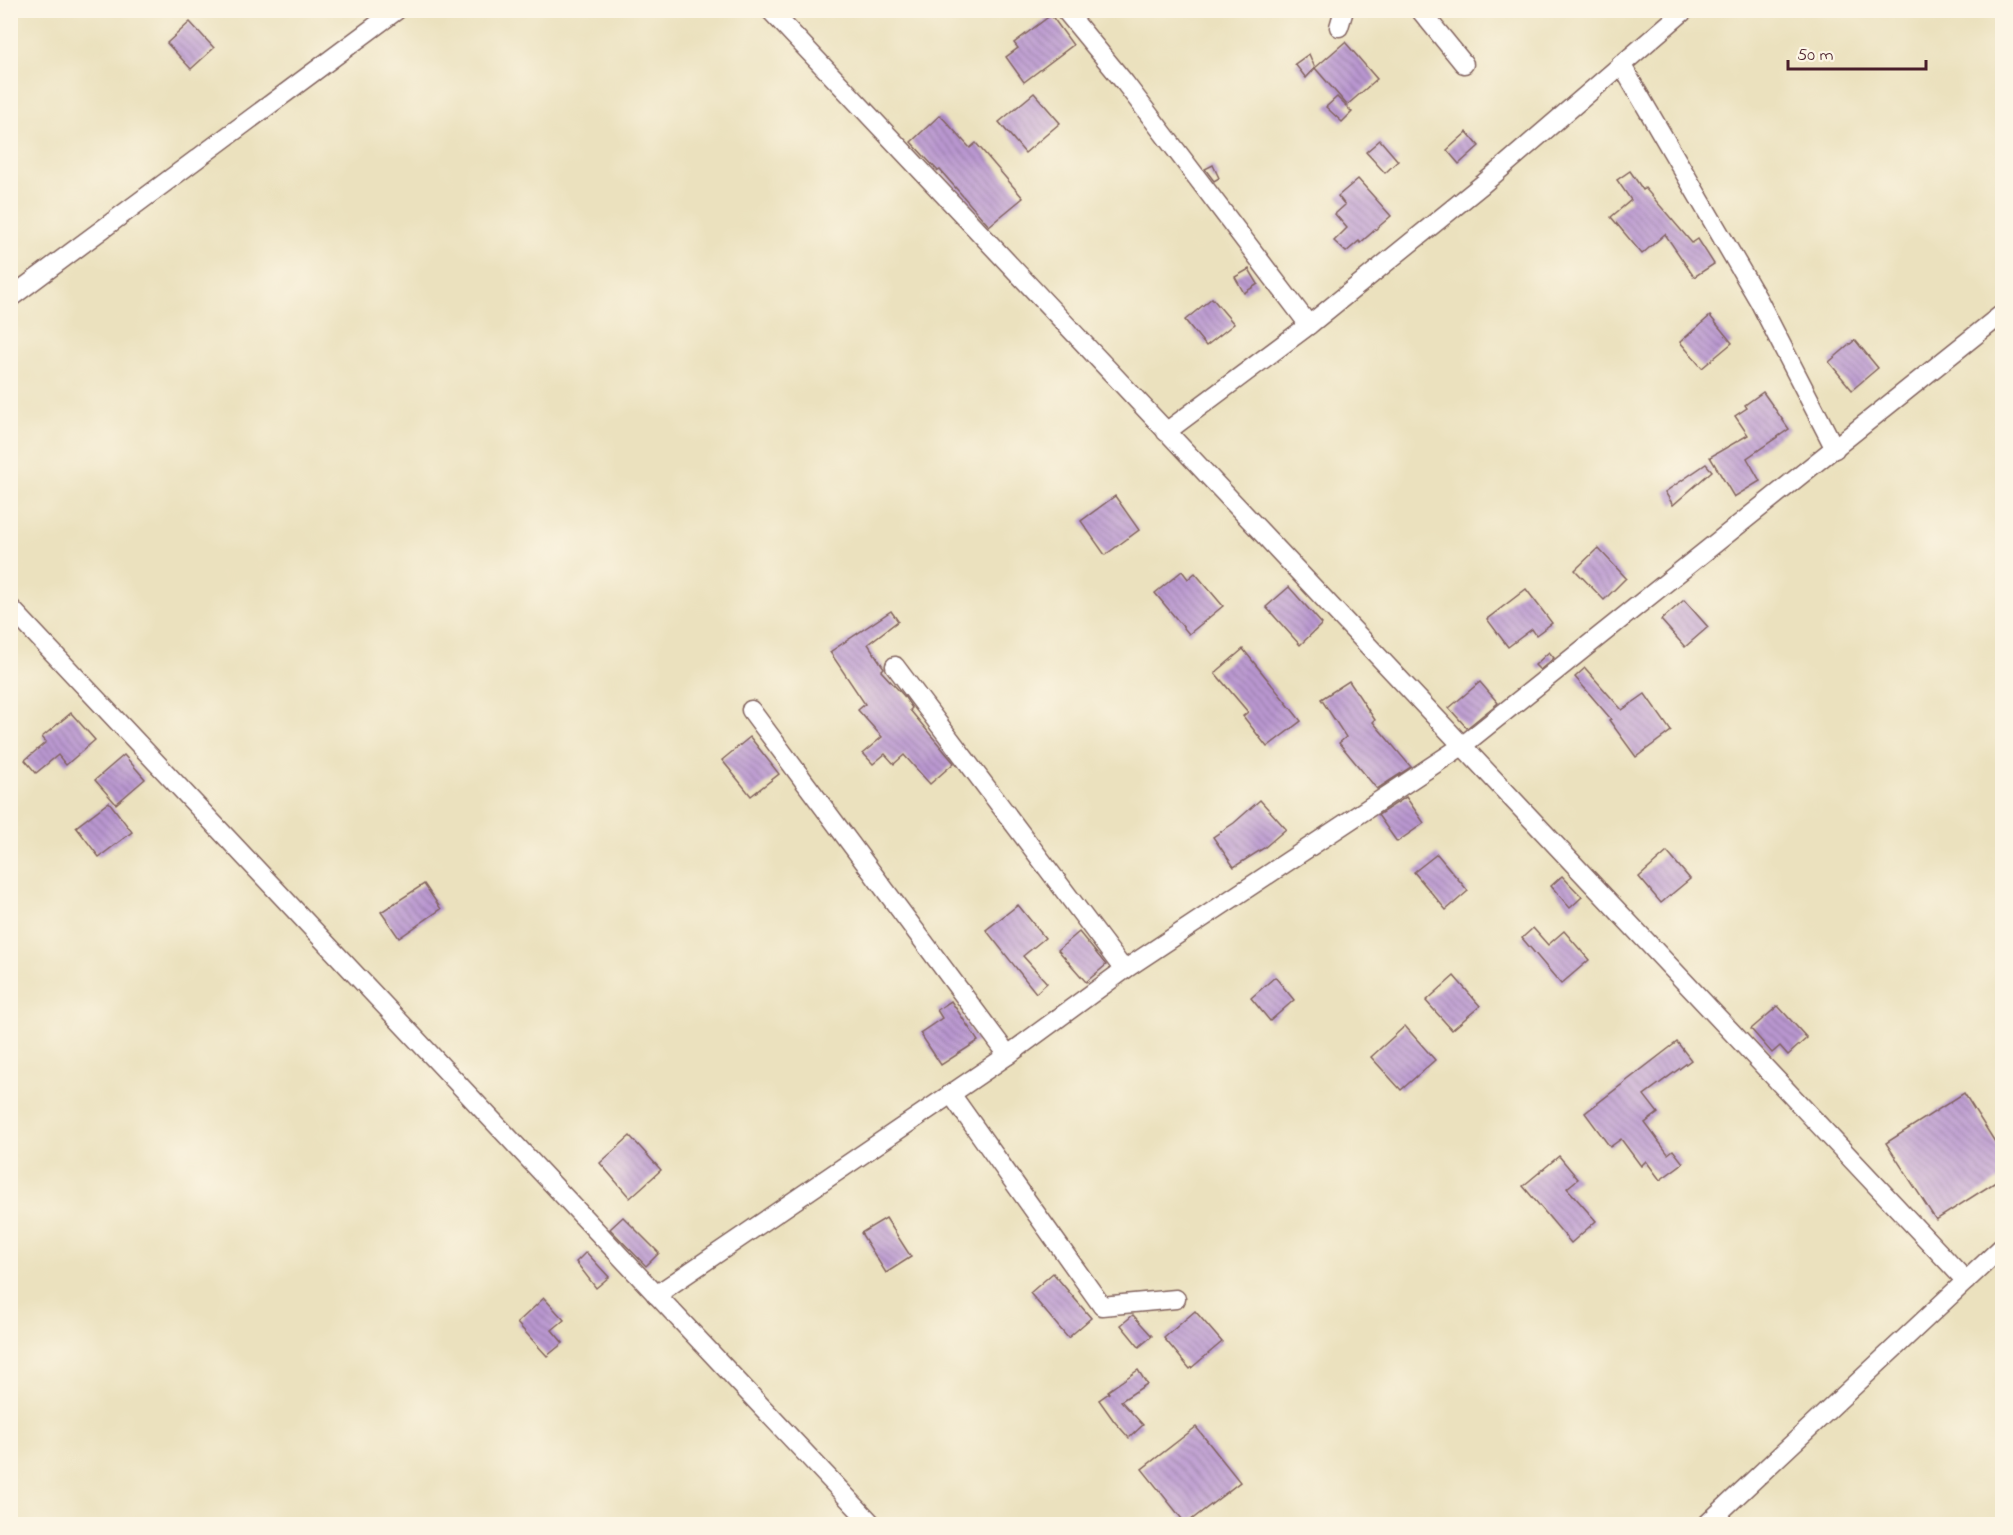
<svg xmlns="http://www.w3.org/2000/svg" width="2013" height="1535" font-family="'Indie Flower',sans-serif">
  <defs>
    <pattern id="building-back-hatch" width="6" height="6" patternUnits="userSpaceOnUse" patternTransform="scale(1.5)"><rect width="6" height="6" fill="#b997d0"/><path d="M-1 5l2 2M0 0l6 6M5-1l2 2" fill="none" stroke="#987ba9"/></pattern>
  </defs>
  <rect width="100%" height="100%" fill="#fcf5e5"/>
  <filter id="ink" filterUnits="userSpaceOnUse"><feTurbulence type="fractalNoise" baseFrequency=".0167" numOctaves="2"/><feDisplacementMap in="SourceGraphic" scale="12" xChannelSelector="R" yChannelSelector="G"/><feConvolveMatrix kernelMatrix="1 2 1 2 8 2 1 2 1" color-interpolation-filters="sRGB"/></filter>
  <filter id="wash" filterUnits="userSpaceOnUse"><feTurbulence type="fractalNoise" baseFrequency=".008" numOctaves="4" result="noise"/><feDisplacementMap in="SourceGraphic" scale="24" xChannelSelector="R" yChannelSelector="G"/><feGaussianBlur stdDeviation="1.35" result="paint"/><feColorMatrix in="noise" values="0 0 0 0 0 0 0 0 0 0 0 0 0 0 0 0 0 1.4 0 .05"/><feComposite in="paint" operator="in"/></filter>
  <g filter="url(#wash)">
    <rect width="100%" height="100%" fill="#ebe1be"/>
    <g id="blocks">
      <g fill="url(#building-back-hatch)">
        <path d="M 1051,15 L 1073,45 L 1024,82 L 1006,57 L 1018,48 L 1014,43 Z"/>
        <path d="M 190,22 L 214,48 L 191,69 L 167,43 Z"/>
        <path d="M 1345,42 L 1377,79 L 1347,105 L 1315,68 Z"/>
        <path d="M 1309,54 L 1315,68 L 1306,78 L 1295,64 Z"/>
        <path d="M 1034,93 L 1060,123 L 1025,153 L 999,122 Z"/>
        <path d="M 1337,97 L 1352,112 L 1342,122 L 1326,107 Z"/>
        <path d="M 940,115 L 970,148 L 976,143 L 1023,198 L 989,226 L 940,170 L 938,171 L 911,142 Z"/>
        <path d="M 1467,132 L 1479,146 L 1459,164 L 1447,150 Z"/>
        <path d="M 1380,140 L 1398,161 L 1385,173 L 1366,152 Z"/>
        <path d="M 1213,165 L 1219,178 L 1214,181 L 1205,169 Z"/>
        <path d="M 1630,171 L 1643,190 L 1645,188 L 1692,243 L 1698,239 L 1714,264 L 1694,277 L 1665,234 L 1642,254 L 1611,217 L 1631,200 L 1617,180 Z"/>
        <path d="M 1358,179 L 1391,216 L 1360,243 L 1359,241 L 1346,252 L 1334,241 L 1347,228 L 1335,214 L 1345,205 L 1338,196 Z"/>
        <path d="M 1249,269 L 1258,284 L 1244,293 L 1235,277 Z"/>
        <path d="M 1212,298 L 1234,324 L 1206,346 L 1185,320 Z"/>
        <path d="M 1710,316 L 1732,343 L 1702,368 L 1680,342 Z"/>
        <path d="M 1855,340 L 1878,368 L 1852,390 L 1829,362 Z"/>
        <path d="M 1763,392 L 1789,429 L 1747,458 L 1760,481 L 1734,497 L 1710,457 L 1748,435 L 1735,416 L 1747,408 L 1745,405 Z"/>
        <path d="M 1706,464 L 1712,471 L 1673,505 L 1665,492 Z"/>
        <path d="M 1115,496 L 1139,530 L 1105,555 L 1081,521 Z"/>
        <path d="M 1598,548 L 1626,578 L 1604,600 L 1575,570 Z"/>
        <path d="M 1182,571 L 1188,579 L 1195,573 L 1223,606 L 1189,634 L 1155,593 Z"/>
        <path d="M 1289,587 L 1322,624 L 1300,645 L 1266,607 Z"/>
        <path d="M 1526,589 L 1552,623 L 1536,635 L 1532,629 L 1508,647 L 1487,619 Z"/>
        <path d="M 1684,600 L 1708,627 L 1685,647 L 1661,620 Z"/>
        <path d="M 891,611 L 898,621 L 868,644 L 884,668 L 881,671 L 904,696 L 912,708 L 910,710 L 954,763 L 930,784 L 904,755 L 894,764 L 885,754 L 873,764 L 863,753 L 882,737 L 858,710 L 865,704 L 830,652 Z"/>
        <path d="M 1243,649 L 1301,721 L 1267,747 L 1243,716 L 1248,712 L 1215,673 Z"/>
        <path d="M 1549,652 L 1554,658 L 1540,670 L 1535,665 Z"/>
        <path d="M 1585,668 L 1622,710 L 1645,694 L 1671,731 L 1636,757 L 1609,720 L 1611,719 L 1575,677 Z"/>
        <path d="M 1349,681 L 1375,720 L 1373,722 L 1411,767 L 1377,789 L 1339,743 L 1346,737 L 1321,699 Z"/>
        <path d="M 1480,682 L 1498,703 L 1467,728 L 1449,708 Z"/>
        <path d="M 71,713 L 95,740 L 66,765 L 58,755 L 36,773 L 25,760 L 46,742 L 42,737 Z"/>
        <path d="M 750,737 L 779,774 L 751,796 L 722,760 Z"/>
        <path d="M 124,755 L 145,779 L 116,804 L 95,780 Z"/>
        <path d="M 1406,797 L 1424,823 L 1397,842 L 1378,815 Z"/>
        <path d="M 1260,800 L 1286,829 L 1264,848 L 1234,867 L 1213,837 L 1234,823 Z"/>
        <path d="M 109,802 L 132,832 L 99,857 L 76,827 Z"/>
        <path d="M 1667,852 L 1690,879 L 1661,903 L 1639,877 Z"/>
        <path d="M 1437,854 L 1468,891 L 1446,910 L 1414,872 Z"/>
        <path d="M 1562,876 L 1582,897 L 1570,908 L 1551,886 Z"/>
        <path d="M 424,884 L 441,909 L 399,938 L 381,912 Z"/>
        <path d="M 1018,905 L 1045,938 L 1023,956 L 1047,983 L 1036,993 L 986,930 Z"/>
        <path d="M 1533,928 L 1548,945 L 1564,931 L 1589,960 L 1561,984 L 1522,938 Z"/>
        <path d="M 1079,932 L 1106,965 L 1086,982 L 1058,950 Z"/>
        <path d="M 1454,976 L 1480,1006 L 1452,1030 L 1426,1001 Z"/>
        <path d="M 1275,977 L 1294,1000 L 1270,1021 L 1251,998 Z"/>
        <path d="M 951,1001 L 978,1041 L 941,1065 L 920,1033 L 942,1018 L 937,1010 Z"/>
        <path d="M 1778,1006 L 1807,1038 L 1788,1055 L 1780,1046 L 1772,1053 L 1751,1029 Z"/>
        <path d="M 1405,1026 L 1435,1060 L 1401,1090 L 1371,1057 Z"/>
        <path d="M 1677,1042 L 1691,1060 L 1644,1095 L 1658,1113 L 1645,1123 L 1668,1154 L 1673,1150 L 1683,1163 L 1660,1180 L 1646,1161 L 1641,1166 L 1621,1139 L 1610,1147 L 1585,1113 Z"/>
        <path d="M 1964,1093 L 2002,1153 L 2002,1178 L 1936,1220 L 1886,1143 Z"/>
        <path d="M 630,1136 L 661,1170 L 630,1198 L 600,1163 Z"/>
        <path d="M 1559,1156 L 1578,1179 L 1567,1188 L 1596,1221 L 1571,1243 L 1523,1186 Z"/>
        <path d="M 623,1217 L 659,1253 L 646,1266 L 610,1229 Z"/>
        <path d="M 886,1218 L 911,1257 L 886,1273 L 861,1233 Z"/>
        <path d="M 586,1252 L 609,1277 L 596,1288 L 576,1262 Z"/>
        <path d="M 1053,1273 L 1091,1318 L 1068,1338 L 1030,1293 Z"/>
        <path d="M 544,1298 L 564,1320 L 552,1330 L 563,1343 L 547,1356 L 517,1323 Z"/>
        <path d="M 1195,1311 L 1222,1342 L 1190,1369 L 1164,1338 Z"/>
        <path d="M 1133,1315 L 1152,1336 L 1139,1347 L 1121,1325 Z"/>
        <path d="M 1138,1370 L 1147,1384 L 1121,1401 L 1143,1425 L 1129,1438 L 1114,1421 L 1099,1400 L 1109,1393 L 1108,1391 Z"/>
        <path d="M 1196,1427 L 1240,1482 L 1186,1524 L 1142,1469 Z"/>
      </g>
    </g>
  </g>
  <g filter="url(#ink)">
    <use href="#blocks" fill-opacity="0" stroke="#82635e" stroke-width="1.5"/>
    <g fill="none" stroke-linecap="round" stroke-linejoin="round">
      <g stroke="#82635e" stroke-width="21">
        <g id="street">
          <path d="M 770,10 L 1966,1281"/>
          <path d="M 1065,10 L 1125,83 L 1309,325"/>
          <path d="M 1420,10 L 1464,64"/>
          <path d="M 1339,27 L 1344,10"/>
          <path d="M 1621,64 L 1759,301 L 1835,449"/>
          <path d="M 10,298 L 397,10"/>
          <path d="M 1166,432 L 1309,325 L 1483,184 L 1685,10"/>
          <path d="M 10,607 L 872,1524"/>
          <path d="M 895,666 L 1124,970"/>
          <path d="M 751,710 L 1008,1055"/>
          <path d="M 951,1094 L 1102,1306 L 1176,1299"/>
          <path d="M 656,1295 L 1008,1055 L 1124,970 L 1462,746 L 2002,314"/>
          <path d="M 1707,1524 L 2002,1247"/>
        </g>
      </g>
      <use href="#street" stroke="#fff" stroke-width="18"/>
    </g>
  </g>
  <rect width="2013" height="1535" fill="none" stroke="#fcf5e5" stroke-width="36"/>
  <path d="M1788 60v9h138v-9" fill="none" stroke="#4a1f2b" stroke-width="3"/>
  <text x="1797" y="60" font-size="18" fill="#4a1f2b" stroke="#fcf5e5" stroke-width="4.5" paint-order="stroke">50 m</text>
</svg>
